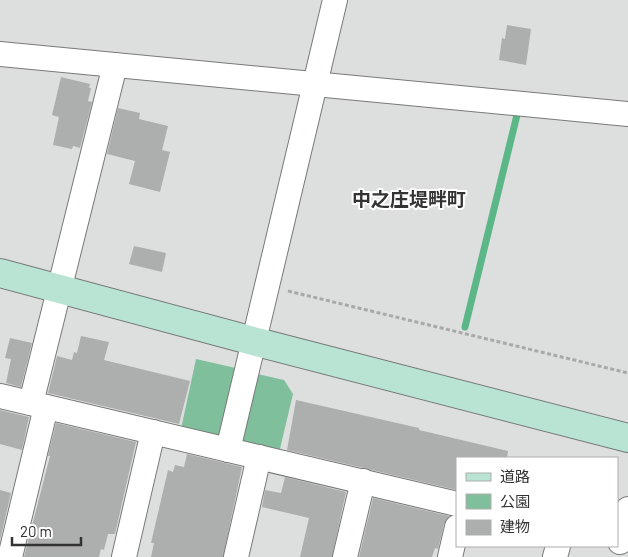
<svg xmlns="http://www.w3.org/2000/svg" width="628" height="557" font-family="Barlow,'Noto Sans JP',sans-serif">
  <rect width="100%" height="100%" fill="#dcdfdd"/>
  <g fill="#80bf9b">
    <path d="M 196,359 L 240,369 L 226,432 L 217,437 L 181,429 Z"/>
    <path d="M 253,373 L 284,380 L 293,394 L 279,453 L 243,444 L 238,438 Z"/>
  </g>
  <g fill="none" stroke-linecap="round" stroke-linejoin="round">
    <path stroke="#5bb787" stroke-width="7" d="M 465,327 L 517,115"/>
  </g>
  <g fill="#acafad">
    <path d="M 507,25 L 531,29 L 526,65 L 499,60 L 502,38 L 505,39 Z"/>
    <path d="M 61,77 L 90,84 L 89,88 L 91,88 L 88,101 L 92,102 L 80,148 L 73,146 L 72,149 L 53,145 L 59,117 L 52,115 Z"/>
    <path d="M 118,108 L 140,113 L 139,119 L 168,126 L 162,150 L 170,152 L 160,192 L 129,184 L 135,161 L 107,154 Z"/>
    <path d="M 134,246 L 166,253 L 162,272 L 129,264 Z"/>
    <path d="M 81,336 L 109,342 L 104,360 L 190,381 L 179,424 L 48,393 L 57,356 L 72,360 L 74,352 L 77,353 Z"/>
    <path d="M 10,338 L 32,343 L 21,387 L 6,383 L 11,359 L 5,358 Z"/>
    <path d="M 296,400 L 419,428 L 419,430 L 508,451 L 507,458 L 457,458 L 457,490 L 287,450 Z"/>
    <path d="M 0,410 L 29,417 L 22,450 L 0,444 Z"/>
    <path d="M 56,423 L 136,442 L 115,534 L 108,534 L 104,550 L 101,549 L 99,557 L 24,557 L 50,456 L 48,456 Z"/>
    <path d="M 187,454 L 242,467 L 223,557 L 151,557 L 154,543 L 151,543 L 168,470 L 173,472 L 175,465 L 184,467 Z"/>
    <path d="M 285,477 L 346,492 L 332,557 L 300,557 L 309,518 L 262,507 L 265,490 L 281,493 Z"/>
    <path d="M 0,490 L 11,493 L 0,540 Z"/>
    <path d="M 373,498 L 449,516 L 444,524 L 438,549 L 435,548 L 432,557 L 359,557 Z"/>
  </g>
  <g fill="none" stroke-linecap="round" stroke-linejoin="round">
    <g stroke="#777a78" stroke-width="26">
      <g id="street">
        <path d="M 0,54 L 628,114"/>
        <path d="M 0,396 L 457,504"/>
        <path d="M 31,403 L 115,65"/>
        <path d="M 228,450 L 335,0"/>
        <path d="M 620,542 L 628,509"/>
        <path d="M 10,557 L 46,407"/>
        <path d="M 124,557 L 153,432"/>
        <path d="M 236,557 L 259,457"/>
        <path d="M 345,557 L 363,481"/>
        <path d="M 450,557 L 457,527"/>
        <path d="M 555,557 L 558,546"/>
      </g>
    </g>
    <g stroke="#777a78" stroke-width="30">
      <path id="secondary" d="M 0,273 L 253,341 L 628,438"/>
    </g>
    <path stroke="#a8aaa9" stroke-width="3" stroke-dasharray="4 2.5" stroke-linecap="butt" d="M 288,291 L 628,373"/>
    <use href="#street" stroke="#fff" stroke-width="24"/>
    <use href="#secondary" stroke="#b9e4d3" stroke-width="28"/>
  </g>
  <g text-anchor="middle" stroke-width="4" stroke-linejoin="round" paint-order="stroke">
    <g font-size="19" font-weight="bold" fill="#323332" stroke="#fff">
      <text x="409" y="206">中之庄堤畔町</text>
    </g>
  </g>
  <rect x="456" y="457" width="162" height="90" fill="#ffffff" stroke="#adadad"/>
  <rect x="466" y="473" width="25" height="8" fill="#b9e4d3" stroke="#adadad"/>
  <text x="500" y="482" font-size="15" fill="#323332">道路</text>
  <rect x="466" y="494" width="25" height="15" fill="#80bf9b" stroke="#adadad"/>
  <text x="500" y="507" font-size="15" fill="#323332">公園</text>
  <rect x="466" y="520" width="25" height="15" fill="#acafad" stroke="#adadad"/>
  <text x="500" y="532" font-size="15" fill="#323332">建物</text>
  <path d="M12 537v8h69v-8" fill="none" stroke="#323332" stroke-width="2.5"/>
  <text x="20" y="537" font-size="15" fill="#323332" stroke="#ffffff" stroke-width="4" paint-order="stroke">20 m</text>
</svg>
